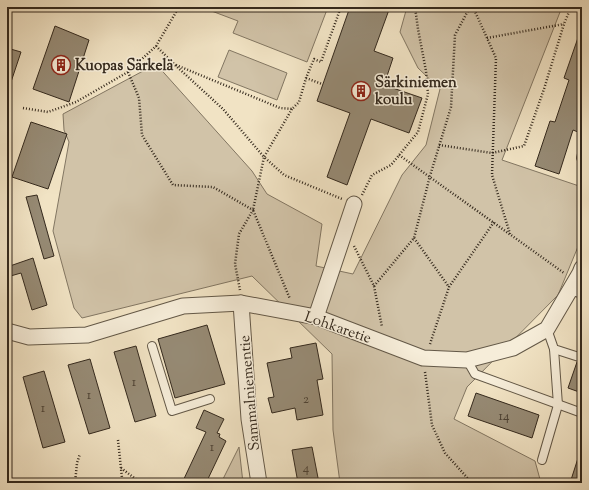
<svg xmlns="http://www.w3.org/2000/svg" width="589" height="490" font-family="'Sorts Mill Goudy',serif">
  <rect width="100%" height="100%" fill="#f1e3c4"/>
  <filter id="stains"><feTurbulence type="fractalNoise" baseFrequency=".005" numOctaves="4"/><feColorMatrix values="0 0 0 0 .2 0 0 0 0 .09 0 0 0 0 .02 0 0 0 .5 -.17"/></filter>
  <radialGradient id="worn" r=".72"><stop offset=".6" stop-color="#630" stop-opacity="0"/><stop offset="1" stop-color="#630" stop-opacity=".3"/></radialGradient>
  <g fill="#d1c3a8" stroke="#827662">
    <path d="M 201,7 L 328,7 L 307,62 L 233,33 L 238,21 Z"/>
    <path d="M 407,7 L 562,7 L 502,160 L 582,187 L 582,237 L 558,295 L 467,387 L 454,419 L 535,461 L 541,483 L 340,483 L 333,430 L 332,354 L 252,276 L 82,318 L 74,308 L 53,231 L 69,142 L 64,130 L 63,114 L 156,64 L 252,171 L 267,194 L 322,224 L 316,266 L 353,274 L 402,175 L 426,145 L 440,89 L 418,68 L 400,32 Z"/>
    <path d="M 229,50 L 287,73 L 277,100 L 218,77 Z"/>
    <path d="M 239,447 L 243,483 L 221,483 Z"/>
  </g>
  <g fill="#968a74" stroke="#34291d">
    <path d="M 350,7 L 390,7 L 374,51 L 393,58 L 384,85 L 422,98 L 409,133 L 371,119 L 347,185 L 327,177 L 350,113 L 317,101 Z"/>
    <path d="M 55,26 L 89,40 L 69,102 L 33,89 Z"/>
    <path d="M 580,32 L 582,32 L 582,120 L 578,132 L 573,130 L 559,174 L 535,166 L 550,121 L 555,122 L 569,80 L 564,78 Z"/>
    <path d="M 7,48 L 21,52 L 9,88 L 7,88 Z"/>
    <path d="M 31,122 L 67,134 L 48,189 L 12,177 Z"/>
    <path d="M 37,195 L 54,256 L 44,259 L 26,197 Z"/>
    <path d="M 33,258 L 47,305 L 32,310 L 21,273 L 7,277 L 7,267 Z"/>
    <path d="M 207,325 L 225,384 L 175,398 L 158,339 Z"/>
    <path d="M 316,343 L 323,379 L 317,380 L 323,415 L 297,420 L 295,408 L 272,413 L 268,398 L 274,397 L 267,363 L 292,358 L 290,348 Z"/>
    <path d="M 136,346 L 156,416 L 135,422 L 114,352 Z"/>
    <path d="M 90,359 L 110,428 L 89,434 L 68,365 Z"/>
    <path d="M 577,362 L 582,363 L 582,393 L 568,388 Z"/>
    <path d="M 44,371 L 65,442 L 43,448 L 23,377 Z"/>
    <path d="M 476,393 L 539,415 L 532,438 L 468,416 Z"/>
    <path d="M 204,410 L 224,419 L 217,433 L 220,434 L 219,437 L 226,441 L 206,483 L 182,483 L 206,432 L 196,428 Z"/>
    <path d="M 312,447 L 319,483 L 298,483 L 292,450 Z"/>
    <path d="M 580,452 L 582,453 L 582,483 L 570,483 Z"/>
  </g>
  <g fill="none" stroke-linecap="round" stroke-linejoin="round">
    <g stroke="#635847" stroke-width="10">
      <g id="service">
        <path d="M 581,158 L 582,154"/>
        <path d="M 570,290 L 582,294"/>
        <path d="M 547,329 L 554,349 L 582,358"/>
        <path d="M 152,346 L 172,411 L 210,399"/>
        <path d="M 467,360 L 475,374 L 582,413"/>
        <path d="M 542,460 L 558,405 L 554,349"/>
      </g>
    </g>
    <g stroke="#635847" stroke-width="17">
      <g id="minor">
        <path d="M 241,303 L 249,419 L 259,483"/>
        <path d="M 316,317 L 354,204"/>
        <path d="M 7,331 L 29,337 L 87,335 L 183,306 L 241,303 L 316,317 L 423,358 L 467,360 L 513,348 L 547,329 L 580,273 L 582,268"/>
      </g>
    </g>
    <g stroke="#34291d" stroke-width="2.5" stroke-dasharray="1 2" stroke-linecap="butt">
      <path d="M 473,7 L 496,58 L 492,175 L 510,234"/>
      <path d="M 487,38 L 564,24"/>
      <path d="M 156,46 L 174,64 L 223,109 L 264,157 L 253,210 L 290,299"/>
      <path d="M 176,65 L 280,108 L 292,109 L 299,102 L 306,78 L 314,59 L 321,62 L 341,7"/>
      <path d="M 128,72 L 139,98 L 142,135 L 173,185 L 213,187 L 253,210 L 239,234 L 235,264 L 240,290"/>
      <path d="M 306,78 L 322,84"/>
      <path d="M 23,108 L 48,112 L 76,102 L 128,72 L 156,46 L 179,7"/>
      <path d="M 292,109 L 264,157 L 284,175 L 342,199"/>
      <path d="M 439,145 L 492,153 L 524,146 L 544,89 L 564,24 L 571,7"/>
      <path d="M 399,155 L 564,273"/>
      <path d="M 362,195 L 372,175 L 391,165 L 418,132 L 428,94 L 426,71 L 418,29 L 415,7"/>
      <path d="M 414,238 L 449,287"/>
      <path d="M 354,246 L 374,286 L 382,327"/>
      <path d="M 374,286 L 414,238 L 430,176 L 451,107 L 455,35 L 470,7"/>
      <path d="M 430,344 L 449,287 L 494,222"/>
      <path d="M 425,372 L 432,425 L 445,453 L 472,483"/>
      <path d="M 118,440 L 122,478 L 121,483"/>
      <path d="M 121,468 L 141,483"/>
      <path d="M 75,483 L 77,463 L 80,454"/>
    </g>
    <use href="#service" stroke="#f6edd9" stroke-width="8"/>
    <use href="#minor" stroke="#f6edd9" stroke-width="15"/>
  </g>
  <defs>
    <g id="building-ring" transform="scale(1)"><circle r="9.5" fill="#f6edd9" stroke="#8f2418" stroke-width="1.5"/><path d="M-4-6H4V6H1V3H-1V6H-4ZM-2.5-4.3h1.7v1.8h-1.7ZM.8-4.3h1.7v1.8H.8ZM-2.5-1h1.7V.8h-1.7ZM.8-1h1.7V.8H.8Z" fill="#8f2418"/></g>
  </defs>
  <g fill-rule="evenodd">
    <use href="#building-ring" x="61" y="65"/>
    <use href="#building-ring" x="361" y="91"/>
  </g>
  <g text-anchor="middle" stroke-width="3" stroke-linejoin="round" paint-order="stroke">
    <g font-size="13" fill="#4c4133">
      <text x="134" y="386">1</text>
      <text x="89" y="399">1</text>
      <text x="306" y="403">2</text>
      <text x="43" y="412">1</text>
      <text x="504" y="420">14</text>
      <text x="212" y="451">1</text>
      <text x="306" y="472">4</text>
    </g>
    <g font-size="15" font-weight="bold" fill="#34291d" stroke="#f6edd9" text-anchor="start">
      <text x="75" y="70">Kuopas Särkelä</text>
      <text x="375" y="87">Särkiniemen<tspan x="375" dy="17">koulu</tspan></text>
    </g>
    <g font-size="15" fill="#34291d" stroke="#f6edd9">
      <text transform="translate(338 327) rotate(19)" y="5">Lohkaretie</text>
      <text transform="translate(249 393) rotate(-95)" y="5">Sammalniementie</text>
    </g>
  </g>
  <rect width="589" height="490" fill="none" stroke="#f1e3c4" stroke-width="24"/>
  <rect x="8" y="8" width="573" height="474" fill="none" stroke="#34291d" stroke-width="2"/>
  <rect x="12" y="12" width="565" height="466" fill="none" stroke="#34291d"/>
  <rect width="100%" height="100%" filter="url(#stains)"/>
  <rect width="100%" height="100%" fill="url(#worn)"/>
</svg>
